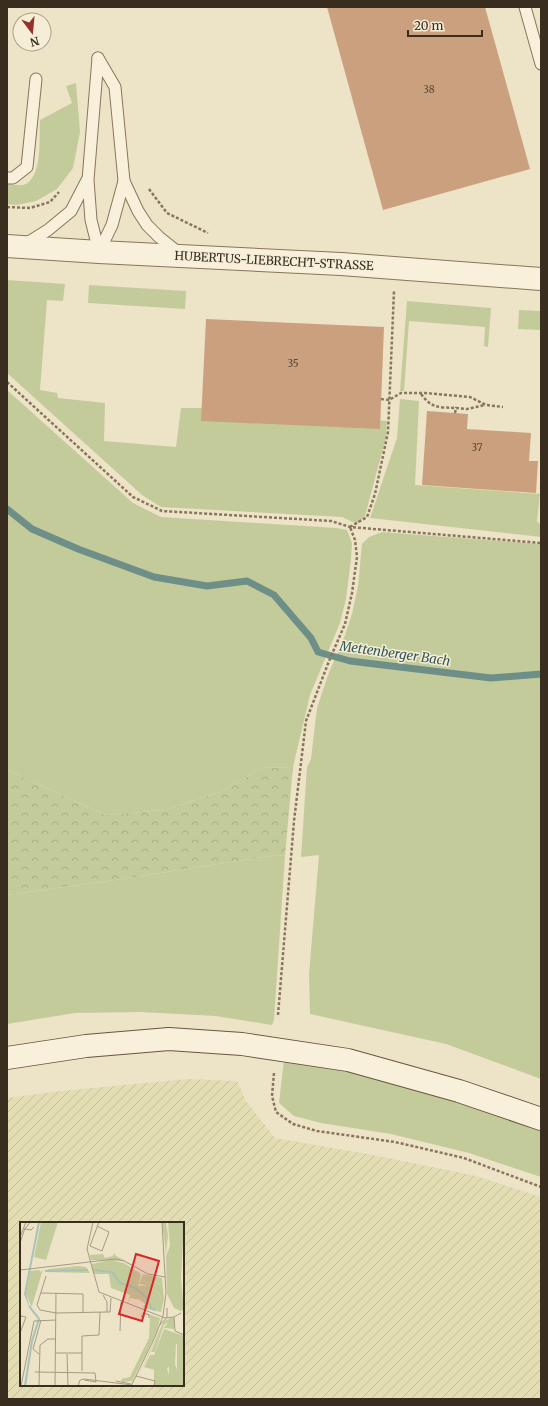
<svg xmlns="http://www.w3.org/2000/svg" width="548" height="1406" font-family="Merriweather,serif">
  <defs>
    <pattern id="farmland-furrows" width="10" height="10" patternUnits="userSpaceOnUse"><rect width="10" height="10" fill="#e3ddb4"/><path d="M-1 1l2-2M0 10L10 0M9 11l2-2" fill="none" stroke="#c4be9a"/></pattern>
    <pattern id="forest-crowns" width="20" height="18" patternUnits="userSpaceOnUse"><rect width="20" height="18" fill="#c4cb9a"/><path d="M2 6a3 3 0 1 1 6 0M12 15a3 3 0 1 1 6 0" fill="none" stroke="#a9af84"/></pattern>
  </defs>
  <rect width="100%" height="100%" fill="#ede3c7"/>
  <path fill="url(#farmland-furrows)" fill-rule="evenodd" d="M 188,1079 L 237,1081 L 246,1101 L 275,1138 L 373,1155 L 476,1176 L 541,1197 L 541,1399 L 7,1399 L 7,1098 L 61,1091 ZM 21,1223 L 183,1223 L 183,1385 L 21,1385 Z"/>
  <g fill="#c4cb9a">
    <path d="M 76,83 L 80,132 L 73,168 L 57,189 L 36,201 L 17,205 L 7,204 L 7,184 C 11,184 18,186 23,185 C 43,180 39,137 40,120 L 72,103 L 66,86 Z"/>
    <path d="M 7,280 L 65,284 L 63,301 L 47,300 L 40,390 L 57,393 L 58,398 L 105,403 L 104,441 L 176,447 L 181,408 L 202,408 L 387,421 L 386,437 L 365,516 L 357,524 L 342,517 L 161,507 L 142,495 L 7,373 Z"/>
    <path d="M 89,285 L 186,291 L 185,309 L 88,303 Z"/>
    <path d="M 407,301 L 491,308 L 488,347 L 484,346 L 485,327 L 409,321 L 404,391 L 400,391 Z"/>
    <path d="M 519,310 L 541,311 L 541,330 L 518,329 Z"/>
    <path d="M 7,390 L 133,503 L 161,517 L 336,528 L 347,530 L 352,543 L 351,559 L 346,599 L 340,623 L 310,695 L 293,767 L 262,768 L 220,792 L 165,810 L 106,815 L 7,770 Z"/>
    <path d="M 400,399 L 419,401 L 415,485 L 540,494 L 537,521 L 541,525 L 541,537 L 370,518 L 397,438 Z"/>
    <path d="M 382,532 L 541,544 L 541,1079 L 446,1044 L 310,1014 L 309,974 L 319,855 L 301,857 L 307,767 L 311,759 L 317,708 L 328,675 L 345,635 L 352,614 L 358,586 L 362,544 L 369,537 Z"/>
    <path d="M 277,855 L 285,856 L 274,1020 L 272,1025 L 216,1016 L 140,1012 L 75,1013 L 7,1024 L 7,895 L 115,880 Z"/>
    <path d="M 284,1060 L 352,1069 L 424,1087 L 541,1129 L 541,1177 L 469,1153 L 391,1134 L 321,1123 L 294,1116 L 279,1103 Z"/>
  </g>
  <path fill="url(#forest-crowns)" d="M 293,767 L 285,856 L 277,855 L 115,880 L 7,895 L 7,770 L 106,815 L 165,810 L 220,792 L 262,768 Z"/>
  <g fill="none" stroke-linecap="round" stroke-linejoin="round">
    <path stroke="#6e8f88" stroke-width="7" d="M 7,509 L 32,529 L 78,549 L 154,577 L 207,586 L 247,581 L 274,595 L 311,638 L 318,652 L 350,661 L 491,678 L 541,674"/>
  </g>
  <g fill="#caa07e">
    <path d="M 327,7 L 485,7 L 530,169 L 383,210 Z"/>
    <path d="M 206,319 L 384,327 L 380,429 L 201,421 Z"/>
    <path d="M 427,411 L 468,414 L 467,429 L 531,433 L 529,461 L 538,461 L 536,493 L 422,485 Z"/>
  </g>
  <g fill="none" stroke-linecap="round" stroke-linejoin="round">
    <g stroke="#88755c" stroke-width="13">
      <g id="lane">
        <path d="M 525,7 L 541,64"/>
        <path d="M 98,58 L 115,87 L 124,181 L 138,211 L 147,225 L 159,237 L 179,253"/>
        <path d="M 98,58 L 88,180 L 91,220 L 99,252"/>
        <path d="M 7,178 L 13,178 L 27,167 L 36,79"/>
        <path d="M 24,245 L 48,230 L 71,211 L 87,180"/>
        <path d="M 99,252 L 112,225 L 124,181"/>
      </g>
    </g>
    <g stroke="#88755c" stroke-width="24">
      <path id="street" d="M 7,246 L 99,252 L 341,264 L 541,279"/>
    </g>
    <g stroke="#6a5640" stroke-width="24">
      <path id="secondary" d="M 7,1058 L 86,1046 L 169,1039 L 242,1044 L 348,1060 L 459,1091 L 541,1119"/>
    </g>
    <g stroke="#88755c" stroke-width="2.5" stroke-dasharray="3 2" stroke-linecap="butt">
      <path d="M 149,189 L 167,213 L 208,233"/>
      <path d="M 7,207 L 30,208 L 50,202 L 59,192"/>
      <path d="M 7,382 L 133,497 L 162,511 L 331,521 L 350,527 L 541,543"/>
      <path d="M 421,394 C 432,409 439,407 456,408"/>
      <path d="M 381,399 L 389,400 L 401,393 L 425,393 L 470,397 L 486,405 L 503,407"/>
      <path d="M 455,413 L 456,408 L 467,409 L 485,405"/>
      <path d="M 350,527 L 367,517 L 375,494 L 388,432 L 394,291"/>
      <path d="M 278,1015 L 294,821 L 306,721 L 329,661 L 345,624 L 352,593 L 357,557 L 355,540 L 350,527"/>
      <path d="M 274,1073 L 272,1096 L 276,1112 L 293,1124 L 317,1131 L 395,1142 L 464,1158 L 541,1187"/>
    </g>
    <use href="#lane" stroke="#f8f0da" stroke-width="11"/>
    <use href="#street" stroke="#f8f0da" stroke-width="22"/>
    <use href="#secondary" stroke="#f8f0da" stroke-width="22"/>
  </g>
  <g text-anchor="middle" stroke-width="3" stroke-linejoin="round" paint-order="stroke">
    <g font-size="10" fill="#5d4a38">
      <text x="429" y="93">38</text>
      <text x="293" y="367">35</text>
      <text x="477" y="451">37</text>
    </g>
    <g font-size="12" fill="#392d20" stroke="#f5edd6">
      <text transform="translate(274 261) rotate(3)" y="4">HUBERTUS-LIEBRECHT-STRASSE</text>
    </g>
    <g font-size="13" font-style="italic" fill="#305857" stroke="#f5edd6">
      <text transform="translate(395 653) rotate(8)" y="5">Mettenberger Bach</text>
    </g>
  </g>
  <g transform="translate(20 1222)">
    <rect width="164" height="164" fill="#ede3c7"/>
    <path d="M 21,0 L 38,0 L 26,38 L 14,35 ZM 142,0 L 146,0 L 148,13 L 146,32 ZM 94,31 L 96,34 L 124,48 L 105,39 L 71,38 L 70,33 L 83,32 L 85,36 L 93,34 ZM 90,38 L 104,41 L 121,52 L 118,64 L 127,63 L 139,71 L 142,79 L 142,62 L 120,59 L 123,52 L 142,56 L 144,77 L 141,90 L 123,86 L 125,82 L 120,78 L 110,76 L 108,81 L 105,80 L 108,80 L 110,73 L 91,66 L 89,52 L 73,52 L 72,42 ZM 58,44 L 66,45 L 70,51 L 27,50 L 28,47 ZM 23,47 L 12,84 L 11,84 L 6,71 L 10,49 L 19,48 L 21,50 ZM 123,90 L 140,96 L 137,110 L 112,159 L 102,160 L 101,157 L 110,155 L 129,116 L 130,94 L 123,91 L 120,93 ZM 151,96 L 154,96 L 154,107 L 144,106 L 148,100 L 144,103 L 135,130 L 131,130 L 140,110 L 118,154 L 144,99 ZM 157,122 L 164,122 L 164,164 L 145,164 L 149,161 L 149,143 L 155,142 L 157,148 ZM 130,133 L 134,133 L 135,148 L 124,145 Z" fill="#c4cb9a"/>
    <path d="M 148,0 L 164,0 L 161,57 L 164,88 L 161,89 L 154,86 L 147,72 L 146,34 L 150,24 ZM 120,59 L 142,62 L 142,79 L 139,71 L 127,63 L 119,62 ZM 144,107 L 164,114 L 164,122 L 156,122 L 155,142 L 147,146 L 151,160 L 145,164 L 134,164 L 134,133 Z" fill="#c4cb9a"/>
    <path d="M 18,0 L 20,0 L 6,71 L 10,87 L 4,72 Z" fill="#a8c1ba"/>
    <path fill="none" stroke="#a8c1ba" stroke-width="2" d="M 75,48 L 92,50 L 100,61 L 115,66 L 127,76 L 131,86 L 135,88M 25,49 L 68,48M 5,164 L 12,119 L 19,97 L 9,84"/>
    <path fill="none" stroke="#a59a84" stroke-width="1" d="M 10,0 L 5,7 L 11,8 L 14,5M 73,0 L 67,27 L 79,70 L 145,96 L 154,95 L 161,91M 92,0 L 118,0M 77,4 L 89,10 L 82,29 L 70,24 L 79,0M 0,15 L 6,0M 0,21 L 5,6M 0,48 L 95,37 L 104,39 L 128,52 L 145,55M 26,54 L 17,83 L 20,88 L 36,91 L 87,90M 21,71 L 63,72 L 63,90M 83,73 L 87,80 L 87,90M 87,90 L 90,90 L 91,76M 121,95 L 124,91 L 129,93 L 129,96M 154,95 L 155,109 L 164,113M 0,97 L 1,94 L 6,95 L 0,111M 140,103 L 147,95 L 147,86M 100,109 L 101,80M 35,131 L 62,131M 19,132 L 13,127 L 21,98M 47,132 L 48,164M 62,149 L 62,114 L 79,113 L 80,90M 15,150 L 75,151 L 76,160 L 64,158M 116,154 L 135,159 L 134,164M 96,159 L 111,162M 1,164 L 14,99 L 36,98M 19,164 L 20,123 L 28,117 L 35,117M 35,164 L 36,71M 58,164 L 60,158 L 64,157 L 112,163M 111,164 L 135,115 L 143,94 L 146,71 L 142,0"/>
    <path fill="#d62828" fill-opacity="0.15" stroke="#d62828" stroke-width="2" d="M 116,32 L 139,39 L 122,99 L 99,92 Z"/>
    <rect width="164" height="164" fill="none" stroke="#392d20" stroke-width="2"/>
  </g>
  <rect width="548" height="1406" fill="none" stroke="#392d20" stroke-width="16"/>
  <g transform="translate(32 32) rotate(164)"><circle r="19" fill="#f5edd6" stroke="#aaa08d"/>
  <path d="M0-3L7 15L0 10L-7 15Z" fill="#95312e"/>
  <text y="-6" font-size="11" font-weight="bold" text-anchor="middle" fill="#392d20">N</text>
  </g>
  <path d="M408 30v6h74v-6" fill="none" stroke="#392d20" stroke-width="2"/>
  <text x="414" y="30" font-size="12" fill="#392d20" stroke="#f5edd6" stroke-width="3" paint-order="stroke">20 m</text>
</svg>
